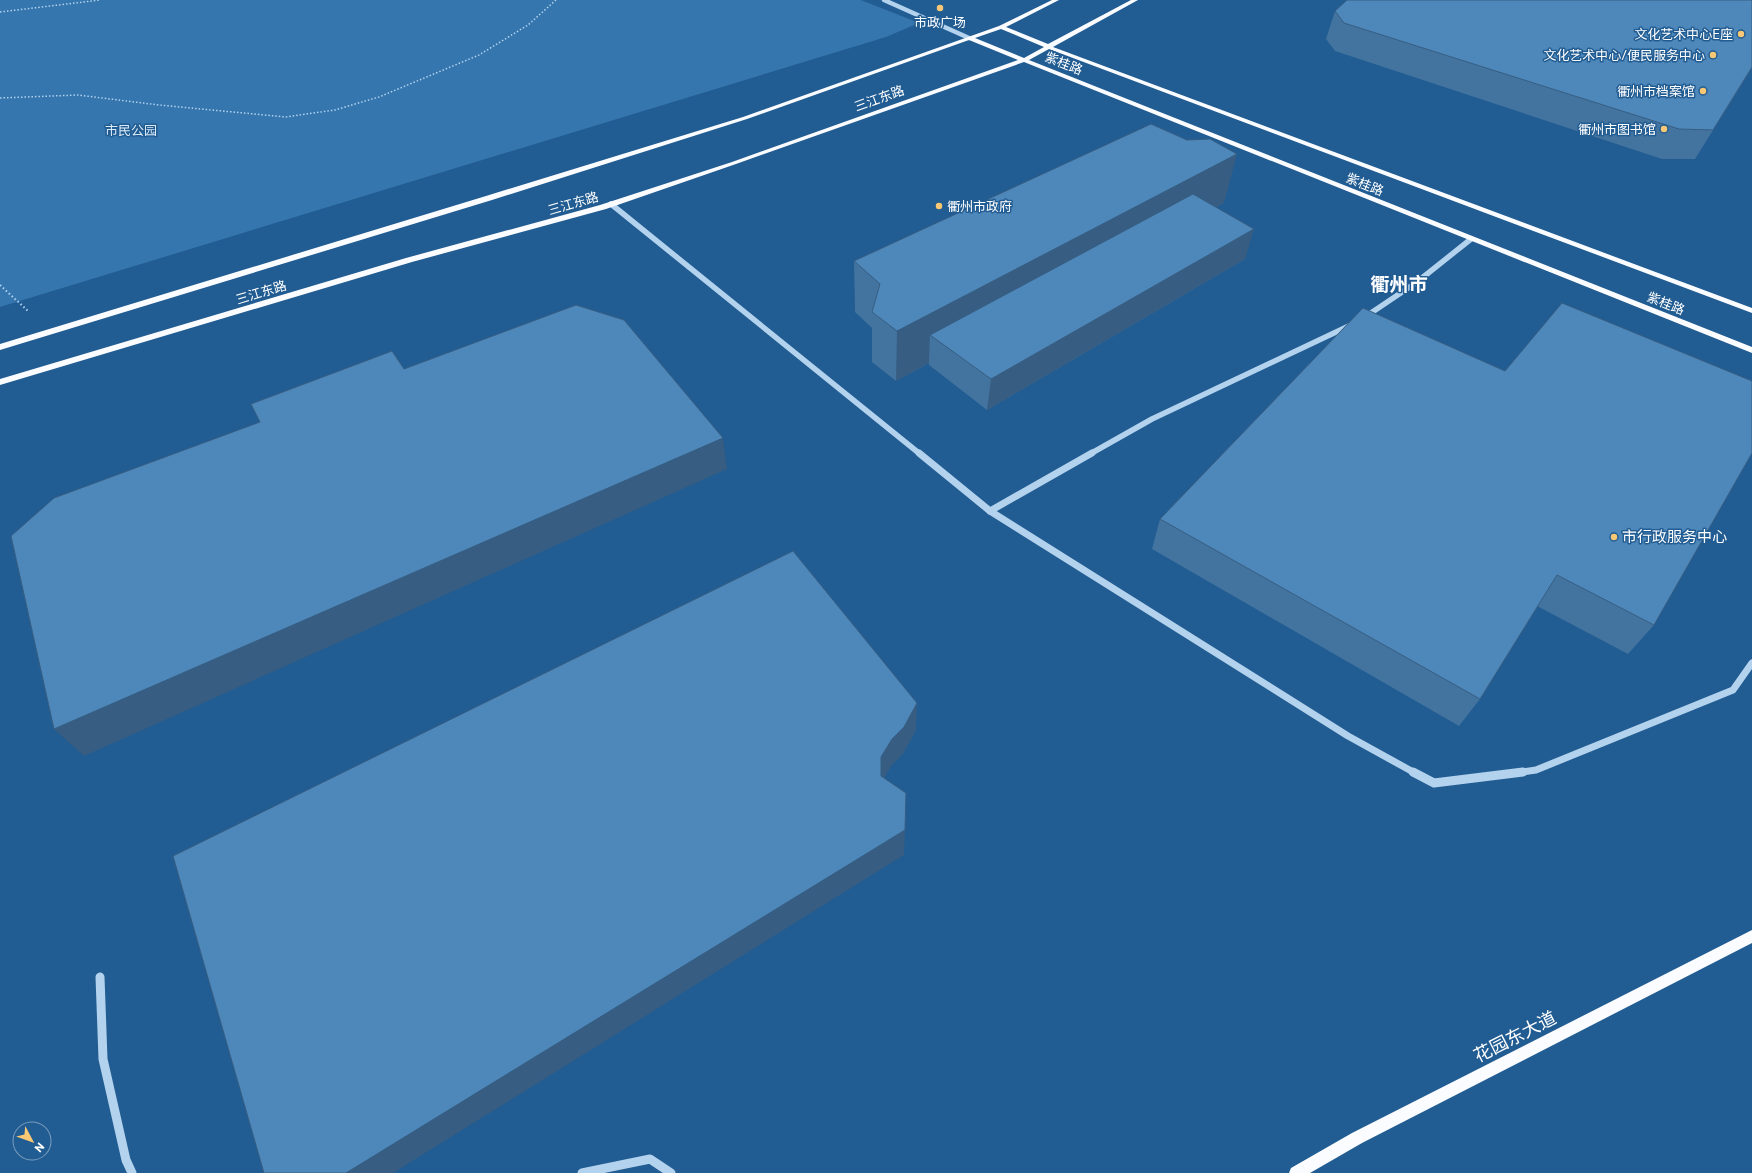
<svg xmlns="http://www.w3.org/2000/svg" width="1752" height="1173" font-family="Commissioner,'Noto Sans SC',sans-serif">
  <rect width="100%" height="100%" fill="#215c92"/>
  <path fill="#3576af" d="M 0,0 L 861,0 L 919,23 L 886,37 L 0,307 Z"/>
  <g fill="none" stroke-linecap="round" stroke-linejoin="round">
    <g stroke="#b3d2ed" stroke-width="1.5" stroke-dasharray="1.5 2" stroke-linecap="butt">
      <path d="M 0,12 L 100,0"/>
      <path d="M 0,98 L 78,95 L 159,105 L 286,117 L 335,110 L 379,97 L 479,55 L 528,25 L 556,0"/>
    </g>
    <path stroke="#b3d2ed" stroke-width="2" stroke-dasharray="1.5 2.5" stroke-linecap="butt" d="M 0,285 L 28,311"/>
    <path stroke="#b3d2ed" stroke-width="4.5" d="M 884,0 L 969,38"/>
    <g stroke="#b3d2ed" stroke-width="5.5">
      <path d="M 611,204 L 920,454"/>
      <path d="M 1365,317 L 1417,282 L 1471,239"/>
      <path d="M 1090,454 L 1152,419 L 1353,324"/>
    </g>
    <g stroke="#b3d2ed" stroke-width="7">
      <path d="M 919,453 L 990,511 L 1348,736 L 1415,773"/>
      <path d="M 990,511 L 1092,453"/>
      <path d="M 1515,773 L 1536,770 L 1733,690 L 1752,663"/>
    </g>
    <g stroke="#b3d2ed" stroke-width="9">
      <path d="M 1413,772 L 1434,783 L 1523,772"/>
      <path d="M 100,977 L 103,1059 L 126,1160 L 132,1173"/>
      <path d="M 582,1173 L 650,1159 L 671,1173"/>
    </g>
    <g fill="#fafcff" fill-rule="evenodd">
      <path d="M 1052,0 L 1059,0 L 1006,27 L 1048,44 L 1131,0 L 1138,0 L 1053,47 L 1752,308 L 1752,313 L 1049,49 L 1029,60 L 1752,347 L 1752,353 L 1024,62 L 736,164 L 606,209 L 412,262 L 0,385 L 0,379 L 406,258 L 600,205 L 732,162 L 1018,60 L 969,40 L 747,119 L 492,200 L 0,350 L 0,344 L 486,196 L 743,117 L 999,26 ZM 1001,29 L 1044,47 L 1024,58 L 975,38 Z"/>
      <path d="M 1752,930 L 1752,943 L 1362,1143 L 1310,1173 L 1289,1173 L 1291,1168 L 1352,1133 Z"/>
    </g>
  </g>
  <g fill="#4374a0">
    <path d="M 1335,11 L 1752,68 L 1695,159 L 1662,159 L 1335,51 L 1326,39 Z"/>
    <path d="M 1224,203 L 1216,207 L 1245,259 L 987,410 L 929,365 L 929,363 L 896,381 L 872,362 L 872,328 L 855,312 L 854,261 Z"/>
    <path d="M 1363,308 L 1654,625 L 1628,654 L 1537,606 L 1480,699 L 1459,726 L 1152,549 L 1160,519 Z"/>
  </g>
  <g fill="#375e82">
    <path d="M 1237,154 L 1224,203 L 952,351 L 930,335 L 929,363 L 896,381 L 897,331 Z"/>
    <path d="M 1254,229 L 1245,259 L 987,410 L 991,379 Z"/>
    <path d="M 723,438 L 727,469 L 84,756 L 54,729 Z"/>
    <path d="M 917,703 L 916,730 L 903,754 L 891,766 L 881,784 L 881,757 L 892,739 Z"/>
    <path d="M 905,830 L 904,855 L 393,1173 L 346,1173 Z"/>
  </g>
  <g fill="#4e87ba" stroke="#375e82">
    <path d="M 1347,0 L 1752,0 L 1752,67 L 1713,130 L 1679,129 L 1344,23 L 1335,11 Z"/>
    <path d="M 1151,124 L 1187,140 L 1210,139 L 1237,154 L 897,331 L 872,312 L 880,284 L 854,261 Z"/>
    <path d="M 1193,194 L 1254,229 L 991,379 L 930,335 Z"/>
    <path d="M 1562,303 L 1752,381 L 1752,453 L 1654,625 L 1557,575 L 1480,699 L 1160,519 L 1363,308 L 1505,371 Z"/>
    <path d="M 576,305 L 624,320 L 723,438 L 54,729 L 11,536 L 54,498 L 260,422 L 251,404 L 392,351 L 404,369 Z"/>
    <path d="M 793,551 L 917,703 L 904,727 L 892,739 L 881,757 L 881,776 L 906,793 L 905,830 L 346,1173 L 264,1173 L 173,856 Z"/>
  </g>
  <g fill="#f9c875" stroke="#215c92" stroke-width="1.5">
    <circle cx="940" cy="8" r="4"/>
    <circle cx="1741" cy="34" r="4"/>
    <circle cx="1713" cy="55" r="4"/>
    <circle cx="1703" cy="91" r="4"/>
    <circle cx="1664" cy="129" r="4"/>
    <circle cx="939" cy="206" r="4"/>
    <circle cx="1614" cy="537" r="4"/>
  </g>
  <g text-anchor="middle" stroke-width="3" stroke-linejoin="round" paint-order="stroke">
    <g font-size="13" fill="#fff" stroke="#215c92" text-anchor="end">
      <text x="940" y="27" text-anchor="middle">市政广场</text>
      <text x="1733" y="39">文化艺术中心E座</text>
      <text x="1705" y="60">文化艺术中心/便民服务中心</text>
      <text x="1695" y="96">衢州市档案馆</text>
      <text x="1656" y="134">衢州市图书馆</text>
      <text x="947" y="211" text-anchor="start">衢州市政府</text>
    </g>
    <g font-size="13" fill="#fff" stroke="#215c92">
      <text transform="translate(1064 63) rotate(22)" y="5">紫桂路</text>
      <text transform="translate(879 98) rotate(-20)" y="5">三江东路</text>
      <text transform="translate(1365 184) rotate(22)" y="5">紫桂路</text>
      <text transform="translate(573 203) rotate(-16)" y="5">三江东路</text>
      <text transform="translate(261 292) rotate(-17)" y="5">三江东路</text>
      <text transform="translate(1666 303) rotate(22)" y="5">紫桂路</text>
    </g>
    <g font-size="13" fill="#d9eaf9" stroke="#215c92">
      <text x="131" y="135">市民公园</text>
    </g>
    <g font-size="15" fill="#fff" stroke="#215c92" text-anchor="start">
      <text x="1622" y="542">市行政服务中心</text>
    </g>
    <g font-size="18" fill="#fff" stroke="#215c92">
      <text transform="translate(1515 1037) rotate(-27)" y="6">花园东大道</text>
    </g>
    <g font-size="19" font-weight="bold" fill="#fff" stroke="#215c92">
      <text x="1399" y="291">衢州市</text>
    </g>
  </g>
  <g transform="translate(32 1141) rotate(131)"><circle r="19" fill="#215c92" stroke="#7a9dbe"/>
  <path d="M0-3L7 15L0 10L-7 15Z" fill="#f9c875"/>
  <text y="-6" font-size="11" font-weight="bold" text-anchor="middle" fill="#ffffff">N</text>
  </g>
</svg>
